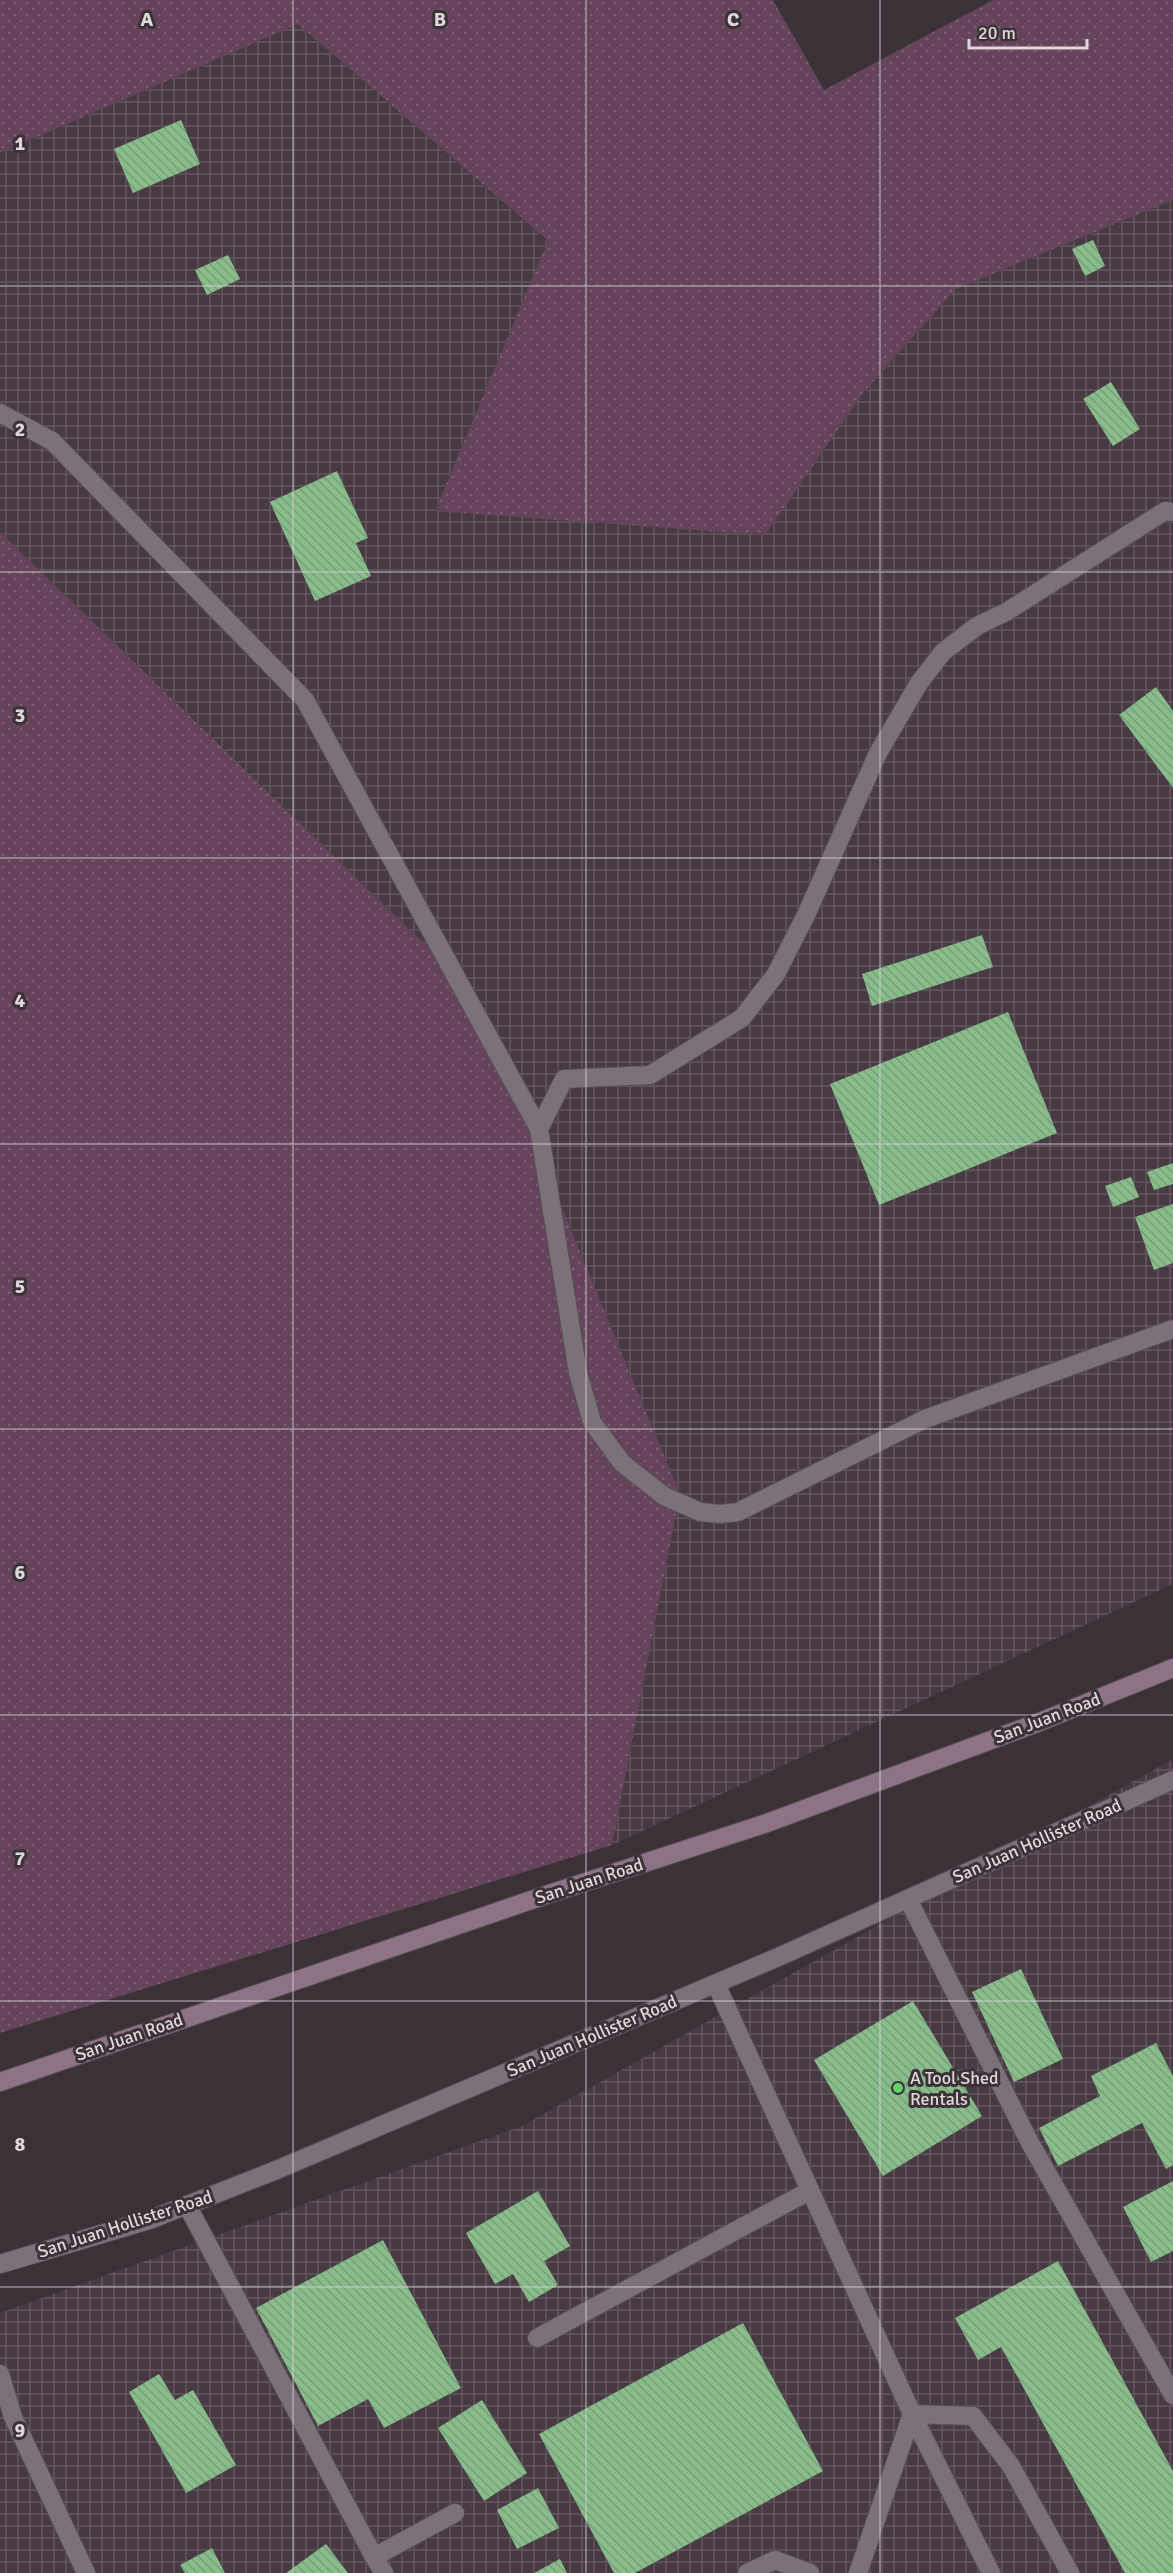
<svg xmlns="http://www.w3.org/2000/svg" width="1173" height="2573" font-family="Signika,sans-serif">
  <defs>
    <pattern id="industrial-grid" width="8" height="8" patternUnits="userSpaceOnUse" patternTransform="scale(1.5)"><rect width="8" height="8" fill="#483a43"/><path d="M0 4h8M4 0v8" fill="none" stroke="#62565e"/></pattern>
    <pattern id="grass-dots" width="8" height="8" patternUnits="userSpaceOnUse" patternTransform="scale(1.5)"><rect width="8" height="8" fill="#65445b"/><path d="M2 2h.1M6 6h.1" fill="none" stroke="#7b5e72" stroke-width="1.8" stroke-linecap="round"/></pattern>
    <pattern id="building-back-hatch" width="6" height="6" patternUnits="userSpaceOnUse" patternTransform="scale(1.5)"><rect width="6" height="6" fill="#88bd8b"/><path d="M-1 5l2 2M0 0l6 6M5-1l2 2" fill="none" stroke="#779e79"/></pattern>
  </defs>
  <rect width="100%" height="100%" fill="#3b3238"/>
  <g fill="url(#industrial-grid)">
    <path d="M 298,24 L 548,242 L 435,511 L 864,392 L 956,289 L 1173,200 L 1173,1584 L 612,1845 L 680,1494 L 472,990 L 0,532 L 0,153 Z"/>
    <path d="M 1173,1759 L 1173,2573 L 0,2573 L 0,2313 L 522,2126 Z"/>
  </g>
  <g fill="url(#grass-dots)">
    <path d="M 0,0 L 773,0 L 824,90 L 993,0 L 1173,0 L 1173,200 L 956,289 L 864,392 L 765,535 L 435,511 L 548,241 L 298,24 L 0,153 Z"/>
    <path d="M 0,532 L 472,990 L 680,1494 L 612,1845 L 0,2033 Z"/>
  </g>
  <g fill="url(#building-back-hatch)">
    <path d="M 181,120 L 200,164 L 133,193 L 114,149 Z"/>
    <path d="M 1093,240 L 1105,266 L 1085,276 L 1072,249 Z"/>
    <path d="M 228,255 L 240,279 L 207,295 L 195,270 Z"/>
    <path d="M 1111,382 L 1140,429 L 1113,446 L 1083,399 Z"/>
    <path d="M 337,471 L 368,538 L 356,543 L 371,576 L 315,601 L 270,502 Z"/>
    <path d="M 1156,687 L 1173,711 L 1173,788 L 1119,715 Z"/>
    <path d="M 982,935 L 993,967 L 872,1006 L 862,974 Z"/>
    <path d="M 1008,1012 L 1057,1133 L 879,1205 L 830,1084 Z"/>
    <path d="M 1173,1163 L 1173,1184 L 1154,1190 L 1147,1172 Z"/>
    <path d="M 1131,1177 L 1139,1197 L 1113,1207 L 1105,1186 Z"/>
    <path d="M 1173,1204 L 1173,1263 L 1154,1270 L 1135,1217 Z"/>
    <path d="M 1021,1969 L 1063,2059 L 1014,2082 L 972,1992 Z"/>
    <path d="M 913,2001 L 982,2116 L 883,2176 L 814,2060 Z"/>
    <path d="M 1156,2043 L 1173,2076 L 1173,2165 L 1166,2169 L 1142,2123 L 1058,2166 L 1039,2128 L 1100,2096 L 1091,2076 Z"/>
    <path d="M 1173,2181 L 1173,2251 L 1151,2262 L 1123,2207 Z"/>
    <path d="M 538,2191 L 570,2246 L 544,2261 L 558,2285 L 529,2302 L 513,2274 L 495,2284 L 466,2233 Z"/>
    <path d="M 383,2240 L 461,2388 L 384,2428 L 368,2399 L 318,2426 L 256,2308 Z"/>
    <path d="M 1058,2261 L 1173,2471 L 1173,2573 L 1125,2573 L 1001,2347 L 978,2360 L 955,2318 Z"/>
    <path d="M 743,2323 L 823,2471 L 635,2573 L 614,2573 L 539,2434 Z"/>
    <path d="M 159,2374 L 175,2400 L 193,2390 L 236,2465 L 186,2493 L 129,2392 Z"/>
    <path d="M 482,2400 L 527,2473 L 484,2501 L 438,2428 Z"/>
    <path d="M 538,2488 L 559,2528 L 517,2549 L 497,2510 Z"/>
    <path d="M 326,2544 L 348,2573 L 286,2573 Z"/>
    <path d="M 212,2548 L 225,2573 L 185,2573 L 180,2565 Z"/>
    <path d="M 560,2559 L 567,2573 L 534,2573 Z"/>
  </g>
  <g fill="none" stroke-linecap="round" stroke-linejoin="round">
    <g stroke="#574f55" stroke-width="20">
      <g id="lane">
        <path d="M 0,413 L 52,441 L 305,700 L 539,1129"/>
        <path d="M 908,1899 L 1029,2141 L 1173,2395"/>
        <path d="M 716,1984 L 912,2414 L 991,2573"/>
        <path d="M 187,2205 L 374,2557 L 455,2513"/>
        <path d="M 537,2338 L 809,2191"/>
        <path d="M 0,2374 L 13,2417 L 86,2573"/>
        <path d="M 912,2414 L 973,2416 L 1011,2466 L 1070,2573"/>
        <path d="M 374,2557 L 384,2573"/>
        <path d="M 747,2573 L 775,2560 L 810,2573"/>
        <path d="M 858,2573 L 912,2414"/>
      </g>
    </g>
    <g stroke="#574f55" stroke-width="20">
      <g id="street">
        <path d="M 1173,512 L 1165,511 L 1006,612 L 977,626 L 943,652 L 919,683 L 878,753 L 806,915 L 776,974 L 742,1018 L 650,1075 L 564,1079 L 539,1129 L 578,1373 L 592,1422 L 622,1463 L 664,1496 L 700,1512 L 720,1514 L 738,1512 L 925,1419 L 1173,1329"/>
        <path d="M 0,2264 L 149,2220 L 274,2171 L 776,1958 L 1173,1780"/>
      </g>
    </g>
    <g stroke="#574f55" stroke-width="20">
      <path id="secondary" d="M 0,2082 L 549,1894 L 764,1824 L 1037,1723 L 1173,1668"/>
    </g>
    <use href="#lane" stroke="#7b7178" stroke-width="18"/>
    <use href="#street" stroke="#7b7178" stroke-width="18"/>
    <use href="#secondary" stroke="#8d7385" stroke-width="18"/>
  </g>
  <path fill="none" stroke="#ded8dc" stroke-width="1.5" stroke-opacity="0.55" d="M 293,0 L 293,2573M 586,0 L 586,2573M 880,0 L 880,2573M 0,286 L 1173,286M 0,572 L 1173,572M 0,858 L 1173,858M 0,1144 L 1173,1144M 0,1429 L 1173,1429M 0,1715 L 1173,1715M 0,2001 L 1173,2001M 0,2287 L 1173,2287"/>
  <circle fill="#5ed56c" stroke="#3b3238" stroke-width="2" cx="898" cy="2088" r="6"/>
  <g text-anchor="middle" stroke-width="6" stroke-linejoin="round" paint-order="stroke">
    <g font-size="18" fill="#ded8dc" stroke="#3b3238">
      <text transform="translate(1047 1718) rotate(-21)" y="6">San Juan Road</text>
      <text transform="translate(1037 1841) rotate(-24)" y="6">San Juan Hollister Road</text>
      <text transform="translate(589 1881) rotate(-18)" y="6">San Juan Road</text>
      <text transform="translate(592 2036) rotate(-23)" y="6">San Juan Hollister Road</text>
      <text transform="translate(129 2037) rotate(-19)" y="6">San Juan Road</text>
      <text transform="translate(125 2224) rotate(-18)" y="6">San Juan Hollister Road</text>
    </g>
    <g font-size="18" fill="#ded8dc" stroke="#3b3238" text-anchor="start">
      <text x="910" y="2084">A Tool Shed<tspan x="910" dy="21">Rentals</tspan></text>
    </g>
  </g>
  <g font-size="20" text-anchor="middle" font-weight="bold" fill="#ded8dc" stroke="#3b3238" stroke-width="6" stroke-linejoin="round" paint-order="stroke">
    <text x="147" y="26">A</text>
    <text x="440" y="26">B</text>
    <text x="733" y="26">C</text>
    <text x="20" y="150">1</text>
    <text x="20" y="436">2</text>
    <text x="20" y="722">3</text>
    <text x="20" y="1007">4</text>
    <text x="20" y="1293">5</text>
    <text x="20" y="1579">6</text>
    <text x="20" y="1865">7</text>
    <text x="20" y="2151">8</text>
    <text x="20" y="2437">9</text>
  </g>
  <path d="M969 39v9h118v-9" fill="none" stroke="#ded8dc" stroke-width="3"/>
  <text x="978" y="39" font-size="18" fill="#ded8dc" stroke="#3b3238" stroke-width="4.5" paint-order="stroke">20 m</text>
</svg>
